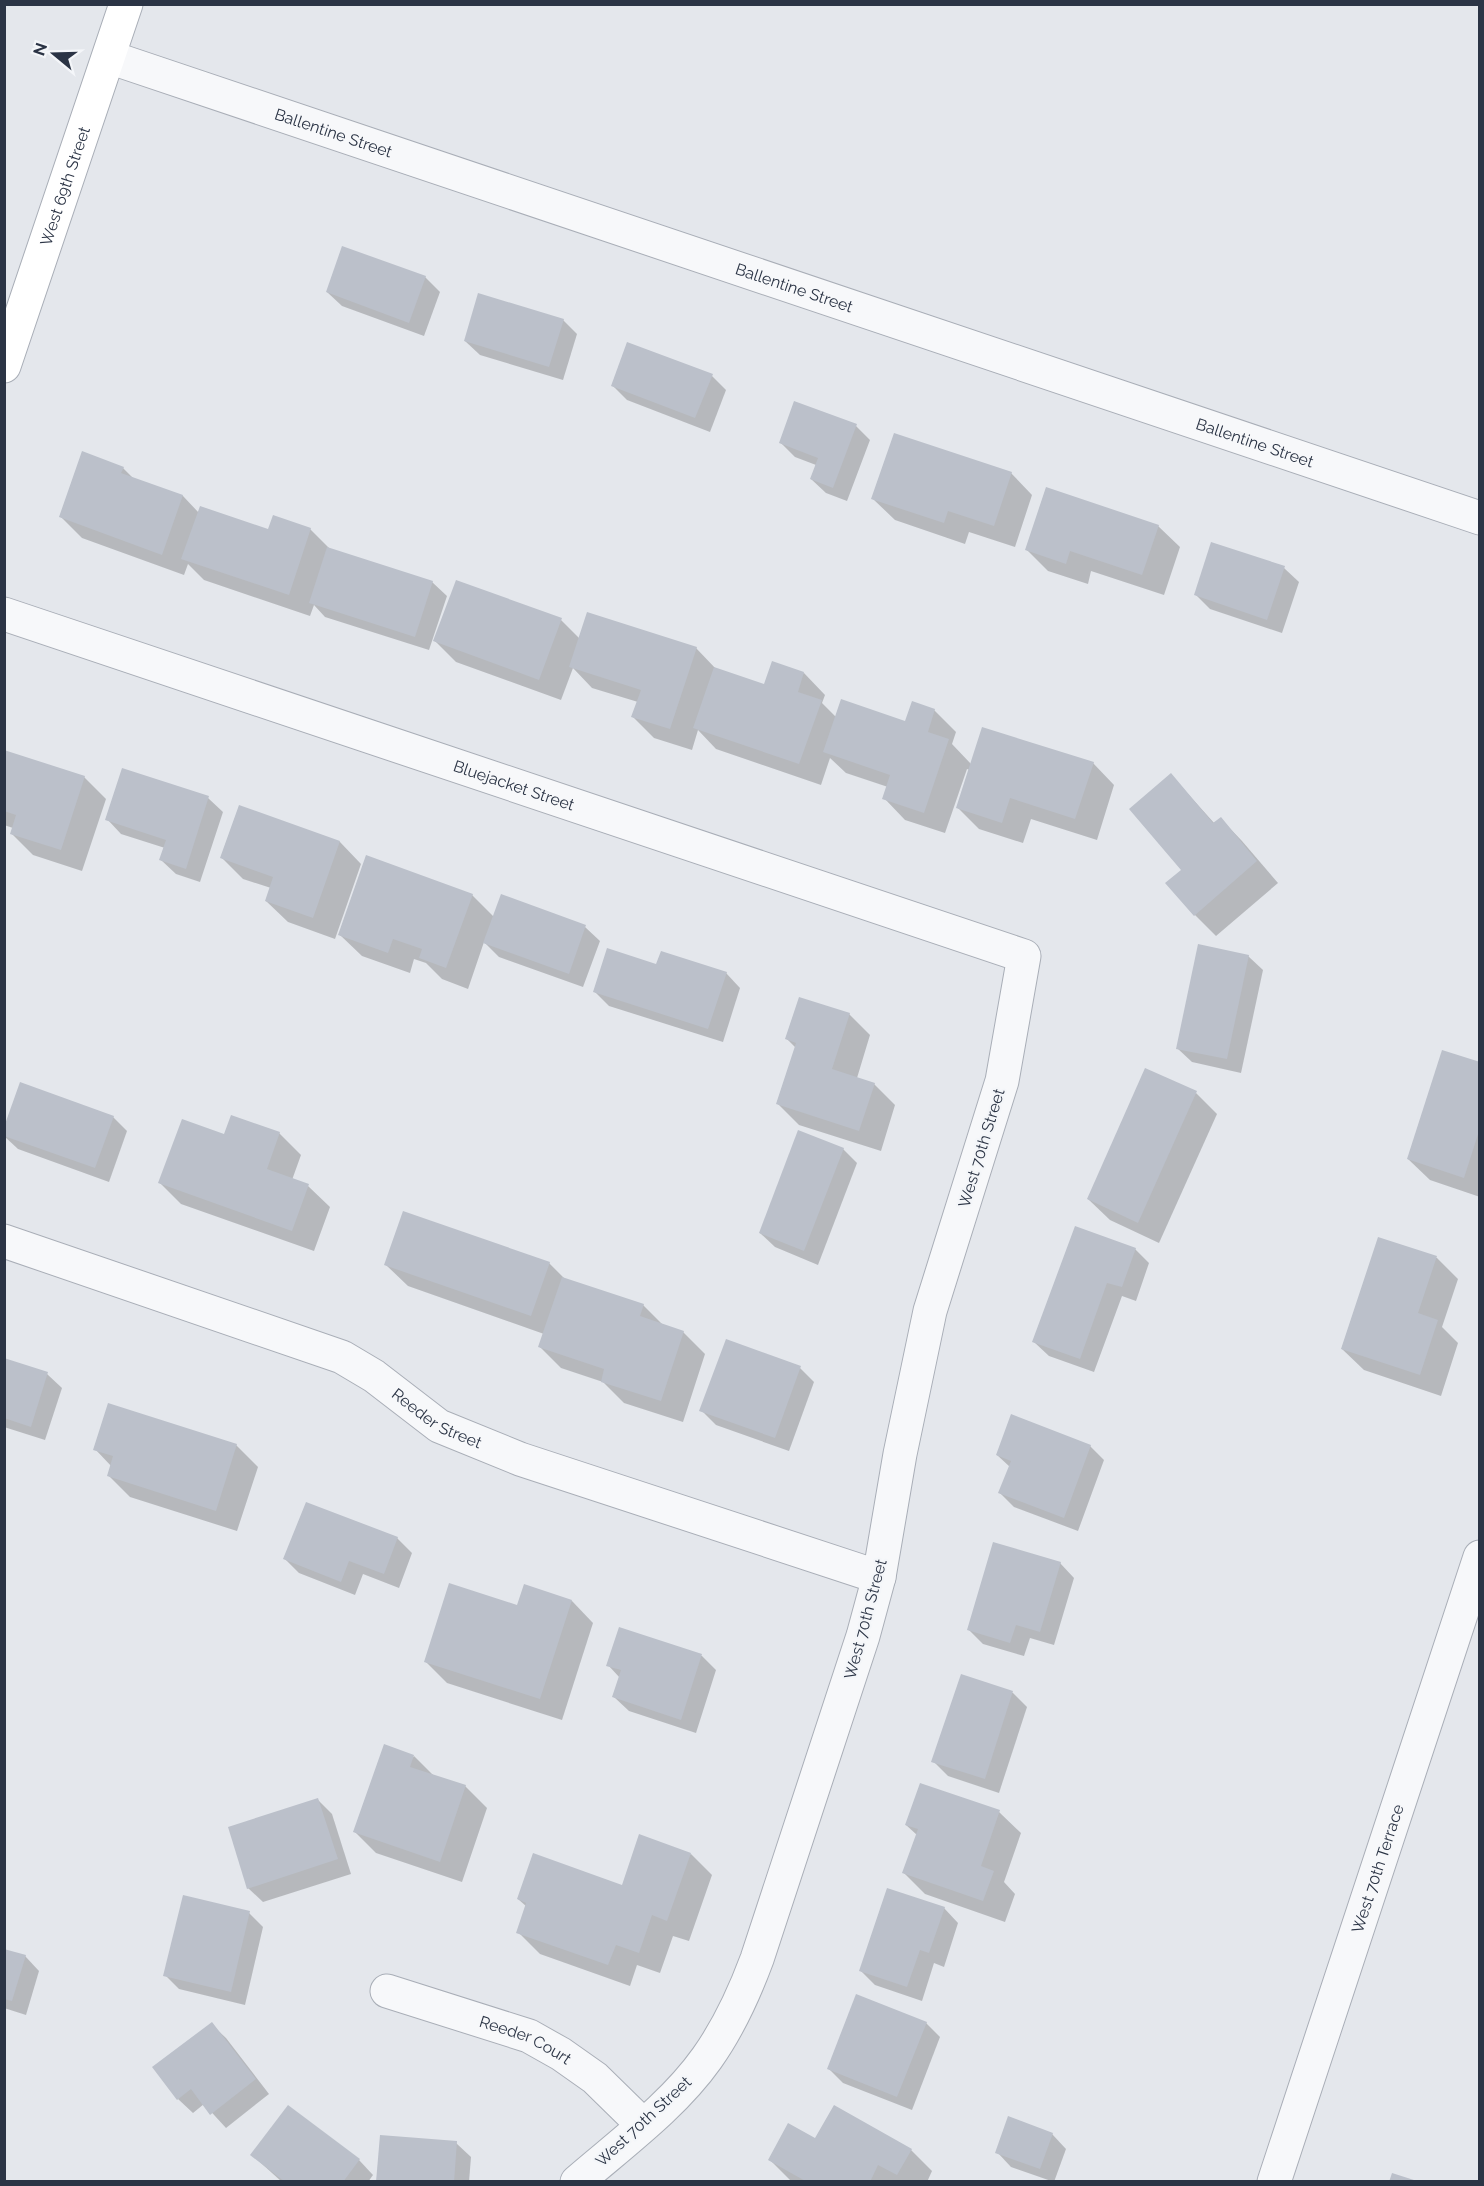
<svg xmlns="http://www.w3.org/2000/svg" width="1484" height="2186" font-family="Raleway,sans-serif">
  <rect width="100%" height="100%" fill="#e4e7ec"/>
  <g fill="#0003">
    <path d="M 425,277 L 440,292 L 424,336 L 342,306 L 327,292 Z"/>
    <path d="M 563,320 L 577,334 L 563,380 L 480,355 L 465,341 Z"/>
    <path d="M 712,376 L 726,390 L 710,432 L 627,400 L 613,386 Z"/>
    <path d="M 856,426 L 870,440 L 847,501 L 826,493 L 811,479 L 816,465 L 795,457 L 780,442 Z"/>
    <path d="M 123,468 L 134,479 L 183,496 L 199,513 L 269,531 L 310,529 L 331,550 L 432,582 L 447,596 L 429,650 L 325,617 L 314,605 L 310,616 L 204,580 L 188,564 L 184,575 L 82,538 L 60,516 Z"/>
    <path d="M 1011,473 L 1032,495 L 1015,547 L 969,532 L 965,544 L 895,520 L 873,499 Z"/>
    <path d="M 1158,526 L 1180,547 L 1164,595 L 1091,571 L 1088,584 L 1048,571 L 1027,550 Z"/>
    <path d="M 1284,568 L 1299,582 L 1282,633 L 1210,609 L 1196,595 Z"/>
    <path d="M 561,620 L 580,639 L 696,648 L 717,670 L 765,686 L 804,673 L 825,695 L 822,703 L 836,717 L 906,723 L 934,710 L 956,732 L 952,744 L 971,764 L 1093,763 L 1114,785 L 1097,840 L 1031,819 L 1023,843 L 979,829 L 958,808 L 970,770 L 967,769 L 945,833 L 905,820 L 884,798 L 888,787 L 846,773 L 830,758 L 821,785 L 716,749 L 698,730 L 692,750 L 654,738 L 633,717 L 638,702 L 592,688 L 573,668 L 561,700 L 456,662 L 435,641 Z"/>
    <path d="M 4,751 L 84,777 L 106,799 L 82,871 L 33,855 L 11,833 L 13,828 L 4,825 Z"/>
    <path d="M 1171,775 L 1215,824 L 1221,819 L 1242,841 L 1278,883 L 1216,936 L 1195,915 L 1183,870 Z"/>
    <path d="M 208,798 L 223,812 L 200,882 L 176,874 L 161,860 L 165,848 L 121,834 L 107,819 Z"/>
    <path d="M 239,807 L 340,842 L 361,864 L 335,939 L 288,922 L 266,901 L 271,888 L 243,879 L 221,857 Z"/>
    <path d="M 472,895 L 494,917 L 502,896 L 585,927 L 600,941 L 583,987 L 499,957 L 484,942 L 468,989 L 442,979 L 426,963 L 414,959 L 410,973 L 362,956 L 340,935 Z"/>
    <path d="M 1248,956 L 1263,970 L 1241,1073 L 1192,1062 L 1177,1048 Z"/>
    <path d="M 726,973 L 740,988 L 723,1042 L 609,1006 L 595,992 Z"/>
    <path d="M 849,1014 L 870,1035 L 857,1078 L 874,1084 L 895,1105 L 881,1151 L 799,1125 L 778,1104 L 796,1048 L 787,1039 Z"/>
    <path d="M 1480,1063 L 1480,1197 L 1430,1180 L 1408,1159 Z"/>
    <path d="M 1196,1093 L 1217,1114 L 1159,1243 L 1110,1220 L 1088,1199 Z"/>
    <path d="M 113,1117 L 127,1131 L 109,1182 L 18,1149 L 4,1136 Z"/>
    <path d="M 279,1133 L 301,1155 L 292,1180 L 308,1186 L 330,1207 L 314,1251 L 181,1204 L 160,1183 L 225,1136 Z"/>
    <path d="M 843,1149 L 857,1163 L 818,1265 L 775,1247 L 760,1233 Z"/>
    <path d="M 1379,1239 L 1437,1258 L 1458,1279 L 1442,1327 L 1458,1343 L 1441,1396 L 1364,1370 L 1342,1349 Z"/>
    <path d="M 1135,1249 L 1149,1263 L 1136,1301 L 1122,1296 L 1094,1372 L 1049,1356 L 1034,1342 Z"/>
    <path d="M 549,1263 L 566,1280 L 643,1305 L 663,1325 L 683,1332 L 705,1354 L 683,1422 L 624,1403 L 603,1382 L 561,1368 L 540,1347 L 544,1334 L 408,1286 L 386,1265 Z"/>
    <path d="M 4,1360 L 47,1374 L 62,1388 L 45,1440 L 4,1427 Z"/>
    <path d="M 800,1368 L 814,1382 L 789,1451 L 716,1425 L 701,1410 Z"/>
    <path d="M 236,1445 L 258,1467 L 237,1531 L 130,1497 L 109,1476 L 112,1467 L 95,1449 Z"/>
    <path d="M 1090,1446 L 1104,1460 L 1078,1531 L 1014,1507 L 1000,1493 L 1010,1467 L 997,1455 Z"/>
    <path d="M 307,1504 L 397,1538 L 412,1553 L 399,1588 L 363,1574 L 355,1595 L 299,1573 L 285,1559 Z"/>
    <path d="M 1060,1563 L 1074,1578 L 1054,1645 L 1030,1638 L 1024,1656 L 983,1644 L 969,1630 Z"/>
    <path d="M 572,1601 L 593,1623 L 562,1720 L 447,1683 L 425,1661 L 518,1607 Z"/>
    <path d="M 620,1629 L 702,1656 L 716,1670 L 696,1733 L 629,1711 L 614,1697 L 620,1678 L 608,1665 Z"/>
    <path d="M 962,1676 L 1013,1693 L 1027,1707 L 999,1793 L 948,1776 L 933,1761 Z"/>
    <path d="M 414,1756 L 434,1776 L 465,1786 L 487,1808 L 462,1882 L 376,1853 L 355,1832 Z"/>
    <path d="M 317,1799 L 332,1814 L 351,1874 L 263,1902 L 248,1888 Z"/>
    <path d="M 999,1812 L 1021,1833 L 1004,1882 L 1015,1894 L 1005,1922 L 925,1894 L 904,1873 L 917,1835 L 906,1825 Z"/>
    <path d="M 691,1854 L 712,1875 L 689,1941 L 673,1936 L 660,1973 L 637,1965 L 630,1986 L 540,1954 L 518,1932 L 527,1907 L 518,1899 L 623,1886 Z"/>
    <path d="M 944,1908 L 958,1923 L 944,1967 L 934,1963 L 922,2001 L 875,1985 L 861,1971 Z"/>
    <path d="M 249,1913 L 263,1927 L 245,2005 L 179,1989 L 165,1975 Z"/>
    <path d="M 4,1950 L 25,1956 L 39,1971 L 26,2015 L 4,2008 Z"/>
    <path d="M 926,2023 L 940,2037 L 912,2110 L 843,2083 L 829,2069 Z"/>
    <path d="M 211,2024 L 226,2038 L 269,2094 L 226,2128 L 204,2104 L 193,2113 L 178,2099 Z"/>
    <path d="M 1052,2134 L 1066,2149 L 1054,2182 L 1011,2167 L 997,2152 Z"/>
    <path d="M 816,2140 L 911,2150 L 932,2171 L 927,2182 L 791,2181 L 770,2160 Z"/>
    <path d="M 456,2143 L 471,2157 L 469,2182 L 378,2182 Z"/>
    <path d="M 252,2155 L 359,2160 L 373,2175 L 368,2182 L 282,2182 Z"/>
  </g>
  <g fill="#bbc0ca">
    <path d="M 342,246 L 426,276 L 409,323 L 326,292 Z"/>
    <path d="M 478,293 L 564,319 L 549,367 L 464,341 Z"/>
    <path d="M 627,342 L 713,374 L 695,418 L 611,386 Z"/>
    <path d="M 794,401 L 857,424 L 833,488 L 810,479 L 818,458 L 779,443 Z"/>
    <path d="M 894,433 L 1012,472 L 994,526 L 948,511 L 944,523 L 871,499 Z"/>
    <path d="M 82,451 L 124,467 L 121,473 L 183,495 L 162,555 L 59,517 Z"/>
    <path d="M 1046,487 L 1159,525 L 1142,575 L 1070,551 L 1066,564 L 1025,550 Z"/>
    <path d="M 200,506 L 268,529 L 273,515 L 311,528 L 289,595 L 181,559 Z"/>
    <path d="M 1211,542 L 1285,566 L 1267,620 L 1194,595 Z"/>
    <path d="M 327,547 L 433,581 L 415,637 L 309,603 Z"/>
    <path d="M 456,580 L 562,618 L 539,680 L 433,641 Z"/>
    <path d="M 587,612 L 697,647 L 670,729 L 631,717 L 641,690 L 569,667 Z"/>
    <path d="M 772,661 L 804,672 L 798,692 L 822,700 L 799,764 L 693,728 L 714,667 L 764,684 Z"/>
    <path d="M 841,699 L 905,721 L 912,701 L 935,709 L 928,732 L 949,739 L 924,813 L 882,799 L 890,775 L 823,752 Z"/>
    <path d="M 982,727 L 1094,762 L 1075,819 L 1010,798 L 1002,823 L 956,808 Z"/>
    <path d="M 4,750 L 85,776 L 61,850 L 10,834 L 16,815 L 4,811 Z"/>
    <path d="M 122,768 L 209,796 L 186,869 L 159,860 L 166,840 L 105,820 Z"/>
    <path d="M 1171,773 L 1213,823 L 1221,817 L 1257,861 L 1194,916 L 1165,883 L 1181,870 L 1129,809 Z"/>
    <path d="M 239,805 L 340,841 L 313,918 L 265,901 L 273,877 L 220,858 Z"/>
    <path d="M 366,855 L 473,894 L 446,968 L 419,958 L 422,949 L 393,939 L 388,953 L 338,935 Z"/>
    <path d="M 501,894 L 586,925 L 569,974 L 483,943 Z"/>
    <path d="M 1198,944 L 1249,955 L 1227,1059 L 1176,1049 Z"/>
    <path d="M 607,948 L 656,964 L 661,951 L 727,972 L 708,1029 L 593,992 Z"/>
    <path d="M 799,997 L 850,1013 L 832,1069 L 875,1083 L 859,1131 L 776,1104 L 796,1043 L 785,1039 Z"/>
    <path d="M 1442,1050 L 1480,1062 L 1480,1128 L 1464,1178 L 1407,1159 Z"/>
    <path d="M 1145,1068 L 1197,1091 L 1138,1223 L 1087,1199 Z"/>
    <path d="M 20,1082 L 114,1116 L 95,1168 L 4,1136 L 4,1127 Z"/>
    <path d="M 231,1115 L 280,1132 L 267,1169 L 309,1184 L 292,1231 L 158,1183 L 182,1119 L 224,1134 Z"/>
    <path d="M 798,1130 L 844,1148 L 804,1251 L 759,1233 Z"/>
    <path d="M 403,1211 L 550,1262 L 531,1316 L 384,1265 Z"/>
    <path d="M 1075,1226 L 1136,1248 L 1122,1287 L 1107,1283 L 1080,1359 L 1032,1342 Z"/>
    <path d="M 1378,1237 L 1437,1256 L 1418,1313 L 1438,1320 L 1420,1375 L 1341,1349 Z"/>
    <path d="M 562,1277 L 644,1304 L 640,1316 L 684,1331 L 661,1401 L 601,1382 L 604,1369 L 538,1347 Z"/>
    <path d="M 726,1339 L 801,1366 L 775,1438 L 699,1411 Z"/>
    <path d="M 4,1358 L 48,1372 L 31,1427 L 4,1418 Z"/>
    <path d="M 108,1403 L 237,1444 L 216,1511 L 107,1476 L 113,1456 L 93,1450 Z"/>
    <path d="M 1011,1414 L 1091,1445 L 1064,1518 L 998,1493 L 1011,1461 L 996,1455 Z"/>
    <path d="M 306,1502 L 398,1537 L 384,1574 L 349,1561 L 341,1582 L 283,1559 Z"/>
    <path d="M 993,1542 L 1061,1562 L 1040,1632 L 1016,1625 L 1010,1643 L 967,1630 Z"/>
    <path d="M 449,1583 L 517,1605 L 524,1584 L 572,1600 L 540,1699 L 424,1662 Z"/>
    <path d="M 619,1627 L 702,1654 L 681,1720 L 612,1697 L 621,1670 L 606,1666 Z"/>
    <path d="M 961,1674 L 1013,1691 L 985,1779 L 931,1762 Z"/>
    <path d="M 384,1744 L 414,1755 L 410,1767 L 466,1785 L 440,1862 L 353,1832 Z"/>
    <path d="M 920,1783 L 1000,1810 L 981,1866 L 994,1871 L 983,1901 L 902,1873 L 918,1829 L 905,1825 Z"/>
    <path d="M 318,1798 L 338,1859 L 247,1889 L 228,1827 Z"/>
    <path d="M 639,1834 L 691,1853 L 667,1921 L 652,1915 L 639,1953 L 616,1945 L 608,1965 L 516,1933 L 526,1903 L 517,1899 L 533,1853 L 622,1885 Z"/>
    <path d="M 887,1888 L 945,1907 L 929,1953 L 920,1950 L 907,1987 L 859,1971 Z"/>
    <path d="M 183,1895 L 250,1911 L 231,1992 L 163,1976 Z"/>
    <path d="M 4,1949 L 26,1955 L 12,2001 L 4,1999 Z"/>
    <path d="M 856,1994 L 927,2022 L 897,2097 L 827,2069 Z"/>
    <path d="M 212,2022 L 256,2079 L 210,2115 L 191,2089 L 177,2100 L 152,2067 Z"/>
    <path d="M 288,2105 L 360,2159 L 343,2182 L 285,2182 L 250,2155 Z"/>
    <path d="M 834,2105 L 912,2149 L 897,2175 L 878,2165 L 870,2182 L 807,2182 L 768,2160 L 788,2123 L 815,2138 Z"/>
    <path d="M 1008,2116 L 1053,2133 L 1040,2169 L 995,2153 Z"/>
    <path d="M 380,2135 L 457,2141 L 454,2182 L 376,2182 Z"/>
    <path d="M 1392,2173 L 1417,2181 L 1417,2182 L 1389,2182 Z"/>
  </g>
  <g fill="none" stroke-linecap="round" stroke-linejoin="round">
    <g stroke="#a9aeb7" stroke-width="35">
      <g id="street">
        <path id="s1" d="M 109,57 L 1480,518"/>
        <path id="s2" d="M 4,614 L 1024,956 L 1002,1081 L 930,1311 L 900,1454 L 879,1577 L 863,1636 L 757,1959 C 744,1994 729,2027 707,2058 C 673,2106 622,2143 577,2182"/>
        <path id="s3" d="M 4,1241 L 342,1357 L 374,1376 L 439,1426 L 520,1459 L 879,1577"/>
        <path id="s4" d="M 387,1991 L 529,2036 L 561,2054 L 595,2078 L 643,2125"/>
        <path id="s5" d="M 1274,2182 L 1480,1557"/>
      </g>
    </g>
    <g stroke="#a9aeb7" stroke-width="35">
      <g id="secondary">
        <path id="s6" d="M 4,366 L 126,4"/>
      </g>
    </g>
    <use href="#street" stroke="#f7f8fa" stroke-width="33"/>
    <use href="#secondary" stroke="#fff" stroke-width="33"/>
  </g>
  <g text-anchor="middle" stroke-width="4.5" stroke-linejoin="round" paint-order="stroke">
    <g font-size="16" fill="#2b3445" stroke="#f4f6f9">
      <text dy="6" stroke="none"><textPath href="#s1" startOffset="237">Ballentine Street</textPath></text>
      <text dy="6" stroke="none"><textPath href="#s6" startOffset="190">West 69th Street</textPath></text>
      <text dy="6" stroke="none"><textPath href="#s1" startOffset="723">Ballentine Street</textPath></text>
      <text dy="6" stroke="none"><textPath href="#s1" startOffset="1209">Ballentine Street</textPath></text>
      <text dy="6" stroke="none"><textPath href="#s2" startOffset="538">Bluejacket Street</textPath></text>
      <text transform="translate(981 1148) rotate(-73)" y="6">West 70th Street</text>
      <text dy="6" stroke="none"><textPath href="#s3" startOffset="471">Reeder Street</textPath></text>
      <text transform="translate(865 1619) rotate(-75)" y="6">West 70th Street</text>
      <text dy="6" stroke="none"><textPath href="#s5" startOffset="330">West 70th Terrace</textPath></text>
      <text dy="6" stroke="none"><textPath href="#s4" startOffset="147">Reeder Court</textPath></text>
      <text transform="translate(643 2121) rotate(-43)" y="6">West 70th Street</text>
    </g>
  </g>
  <rect width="1484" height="2186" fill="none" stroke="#2b3445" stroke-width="12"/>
  <g transform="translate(54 54) rotate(289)" stroke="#f4f6f9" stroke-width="4.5" paint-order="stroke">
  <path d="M0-4.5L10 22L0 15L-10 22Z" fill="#2b3445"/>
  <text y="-9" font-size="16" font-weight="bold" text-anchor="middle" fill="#2b3445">N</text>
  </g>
</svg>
